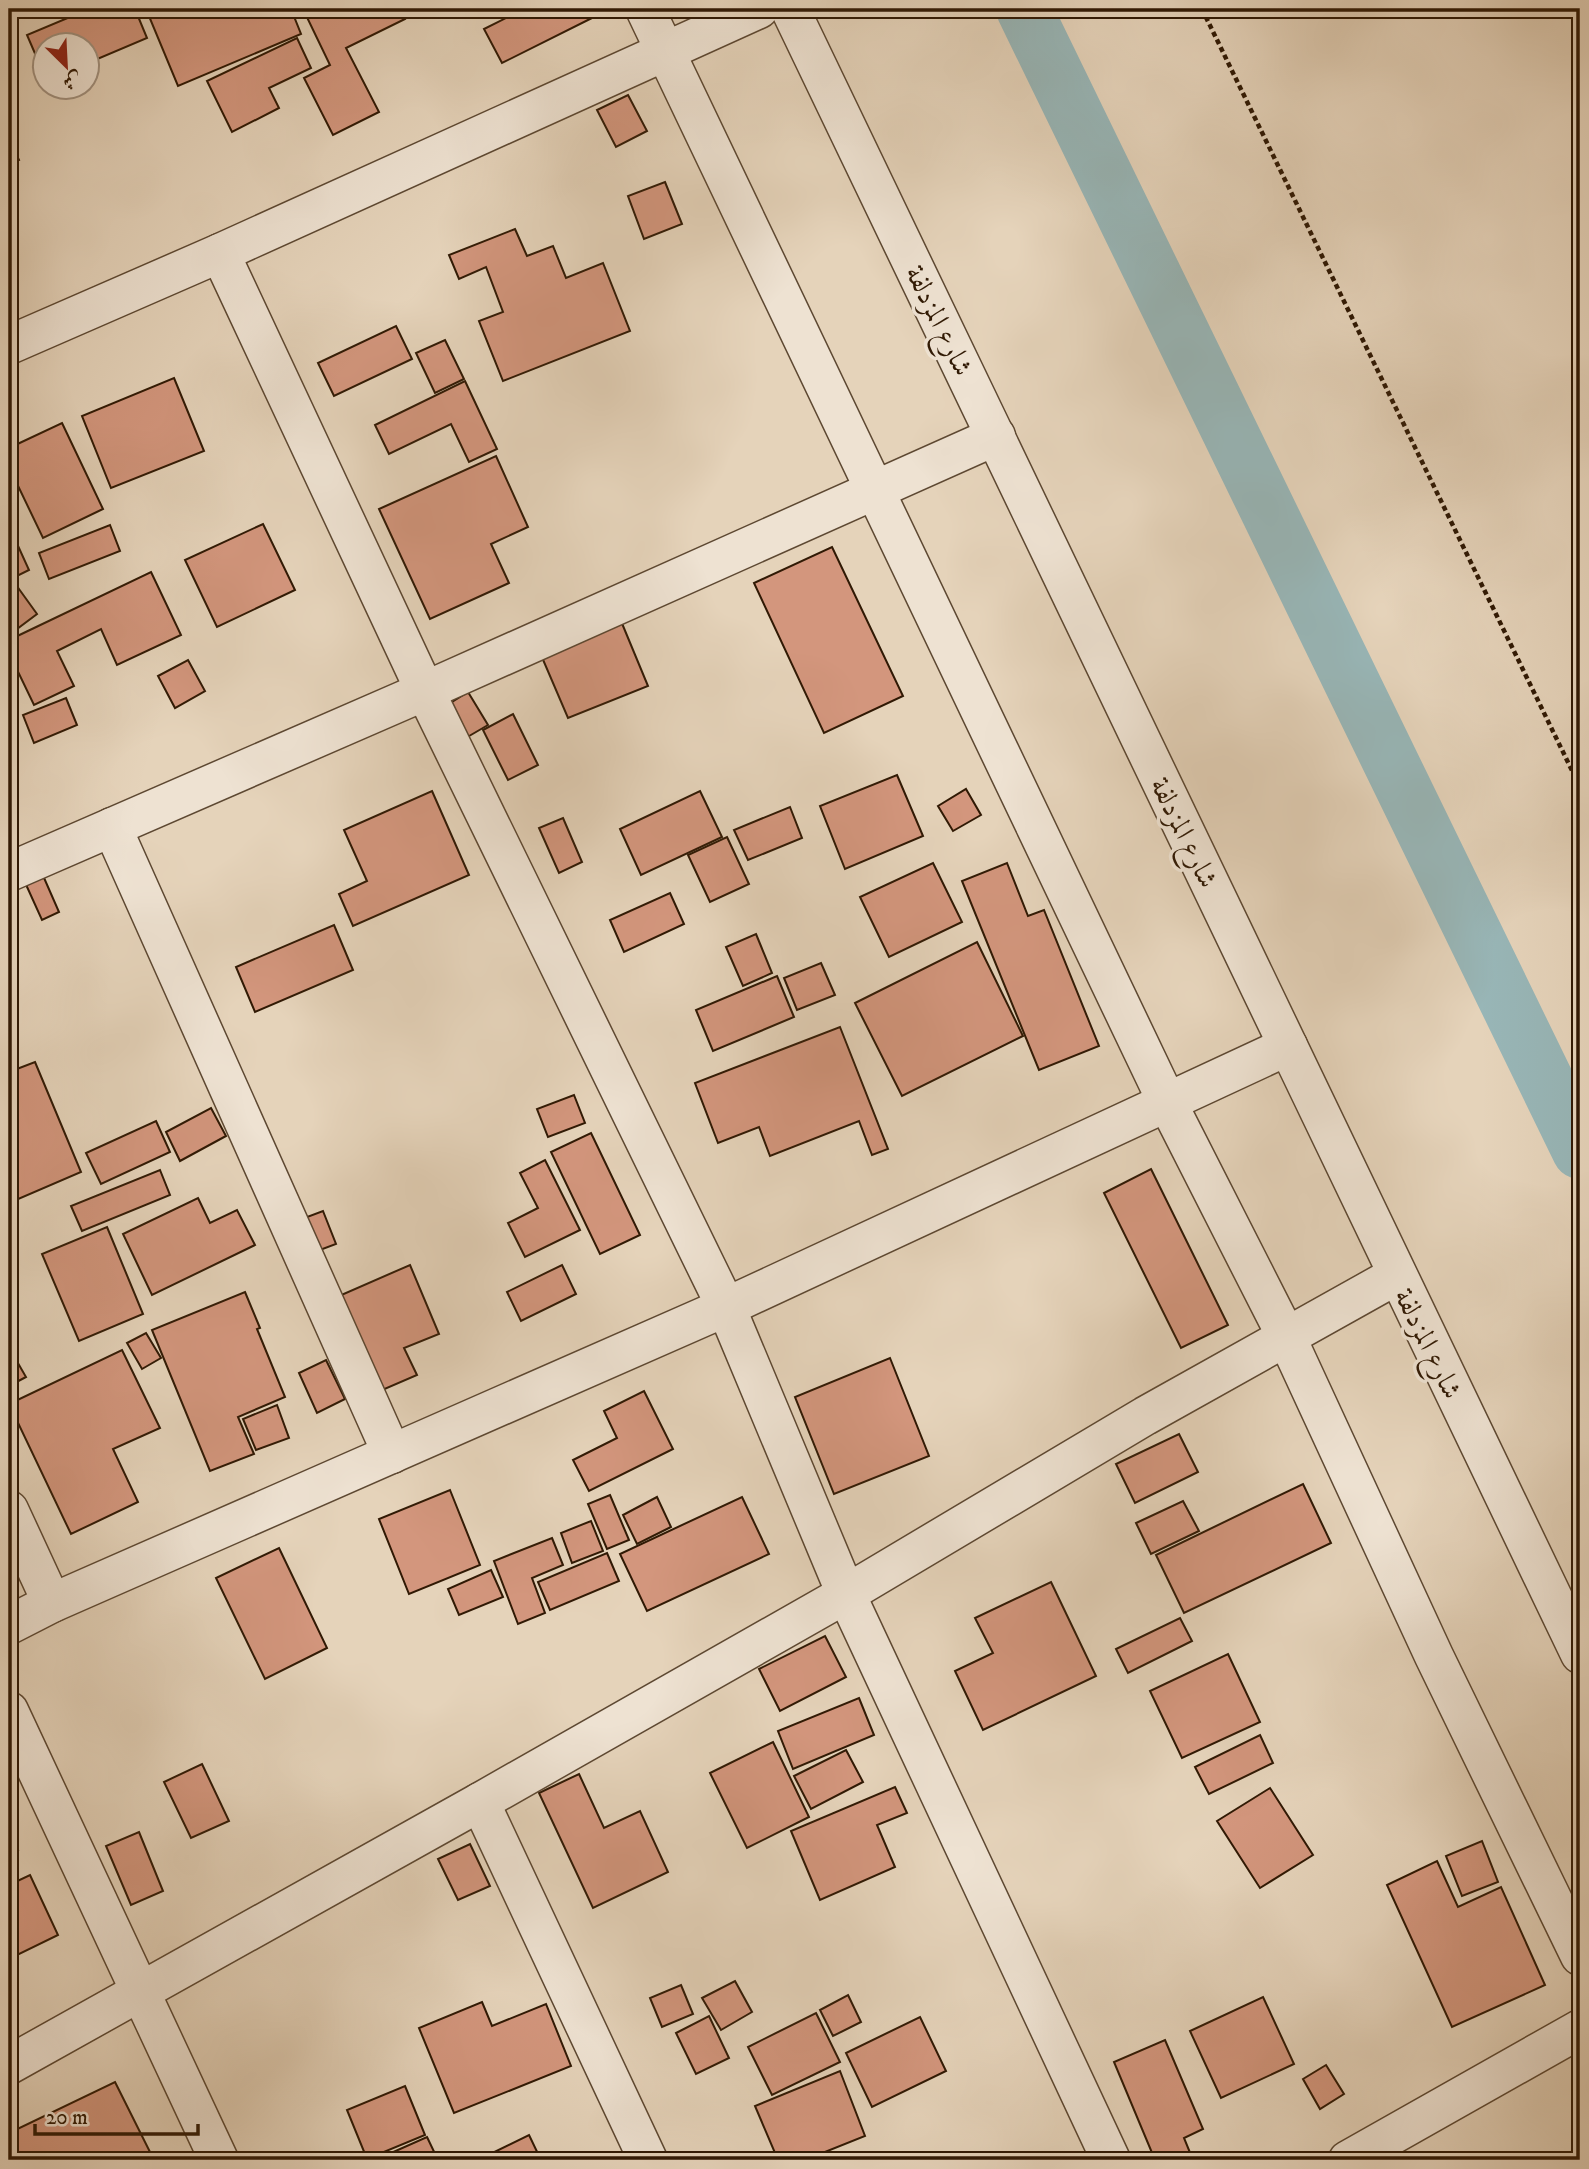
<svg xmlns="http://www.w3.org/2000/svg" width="1589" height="2169" font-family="'IM FELL DW Pica',Amiri,serif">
  <rect width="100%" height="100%" fill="#e5d3ba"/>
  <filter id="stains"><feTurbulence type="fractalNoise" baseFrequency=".00286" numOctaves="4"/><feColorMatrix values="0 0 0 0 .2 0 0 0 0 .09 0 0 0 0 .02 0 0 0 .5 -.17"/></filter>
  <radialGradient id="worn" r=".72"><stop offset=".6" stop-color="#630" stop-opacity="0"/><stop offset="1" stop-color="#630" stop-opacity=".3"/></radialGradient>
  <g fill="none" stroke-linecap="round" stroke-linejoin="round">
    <path stroke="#98b6b7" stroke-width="56" d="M 1024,9 L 1580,1151"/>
  </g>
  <g fill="#d3967d" stroke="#301904" stroke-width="2">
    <path d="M 89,9 L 135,9 L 147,38 L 88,63 L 88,46 L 46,46 L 46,79 L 27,35 Z"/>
    <path d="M 146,9 L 291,9 L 301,34 L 178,86 Z"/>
    <path d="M 303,9 L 400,9 L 405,19 L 346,48 L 379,112 L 333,135 L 304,78 L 330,65 Z"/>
    <path d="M 524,9 L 587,9 L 592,18 L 502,63 L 484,29 Z"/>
    <path d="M 297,38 L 311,68 L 269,88 L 279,108 L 232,132 L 207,81 Z"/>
    <path d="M 628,95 L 647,131 L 616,147 L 597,110 Z"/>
    <path d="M 9,139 L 19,160 L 9,164 Z"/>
    <path d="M 665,182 L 682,224 L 644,239 L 628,196 Z"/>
    <path d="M 515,229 L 527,256 L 553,246 L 566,278 L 603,263 L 630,331 L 503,381 L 479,321 L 503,312 L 486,267 L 459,279 L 449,255 Z"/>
    <path d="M 396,326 L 412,359 L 334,396 L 318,363 Z"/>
    <path d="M 445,340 L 464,379 L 435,393 L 416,353 Z"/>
    <path d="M 174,378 L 204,451 L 111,488 L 82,416 Z"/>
    <path d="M 465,381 L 497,449 L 469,462 L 451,424 L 389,454 L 375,425 Z"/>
    <path d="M 62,423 L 103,509 L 43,538 L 9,467 L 9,448 Z"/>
    <path d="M 496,456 L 528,527 L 491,544 L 509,583 L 430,619 L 379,509 Z"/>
    <path d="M 263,524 L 295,590 L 217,627 L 185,560 Z"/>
    <path d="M 110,525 L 120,551 L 49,579 L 39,553 Z"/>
    <path d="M 9,526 L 29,570 L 9,580 Z"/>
    <path d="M 832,547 L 903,696 L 824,733 L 754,583 Z"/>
    <path d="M 151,572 L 181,635 L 117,665 L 101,629 L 57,651 L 74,686 L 34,705 L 9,653 L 9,640 Z"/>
    <path d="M 19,589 L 37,614 L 9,635 L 9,596 Z"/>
    <path d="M 621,621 L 648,686 L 568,718 L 541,655 Z"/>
    <path d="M 188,660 L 205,691 L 175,708 L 158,676 Z"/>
    <path d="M 468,692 L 488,725 L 464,739 L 444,707 Z"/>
    <path d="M 66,698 L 77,725 L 34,743 L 23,715 Z"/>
    <path d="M 513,714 L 538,765 L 508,780 L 483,730 Z"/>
    <path d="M 897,775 L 923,836 L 845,869 L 820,806 Z"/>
    <path d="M 966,789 L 981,815 L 953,831 L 938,806 Z"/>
    <path d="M 432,791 L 469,875 L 353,926 L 339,894 L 367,881 L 344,830 Z"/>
    <path d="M 700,791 L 722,837 L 641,875 L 620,829 Z"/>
    <path d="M 790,807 L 802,838 L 748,860 L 734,830 Z"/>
    <path d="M 563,818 L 582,862 L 559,873 L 539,828 Z"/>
    <path d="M 727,837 L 749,884 L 710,902 L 688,855 Z"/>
    <path d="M 933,863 L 962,922 L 889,957 L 860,897 Z"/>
    <path d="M 1007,863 L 1028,916 L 1044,910 L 1099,1046 L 1039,1070 L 962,881 Z"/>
    <path d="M 41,871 L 59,912 L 42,920 L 23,878 Z"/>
    <path d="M 670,893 L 684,924 L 624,952 L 610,920 Z"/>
    <path d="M 334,925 L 353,970 L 255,1012 L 236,967 Z"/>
    <path d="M 756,934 L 772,973 L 743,986 L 726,947 Z"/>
    <path d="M 977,942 L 1023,1036 L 902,1096 L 855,1003 Z"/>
    <path d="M 821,963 L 835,995 L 797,1010 L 784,978 Z"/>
    <path d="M 777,976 L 794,1017 L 713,1051 L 696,1010 Z"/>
    <path d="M 840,1027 L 888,1149 L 872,1155 L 859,1121 L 770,1156 L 759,1127 L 718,1143 L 695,1083 Z"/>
    <path d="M 35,1062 L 81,1172 L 9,1203 L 9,1072 Z"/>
    <path d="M 574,1095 L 585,1123 L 548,1137 L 537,1109 Z"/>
    <path d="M 211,1108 L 226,1136 L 180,1161 L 166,1132 Z"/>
    <path d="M 156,1121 L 170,1152 L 101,1184 L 86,1153 Z"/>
    <path d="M 591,1133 L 640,1235 L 600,1254 L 551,1152 Z"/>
    <path d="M 545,1160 L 580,1230 L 525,1257 L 508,1223 L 538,1208 L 520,1173 Z"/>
    <path d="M 1151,1169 L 1228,1325 L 1181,1348 L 1104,1193 Z"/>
    <path d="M 160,1170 L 170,1195 L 82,1231 L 71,1206 Z"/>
    <path d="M 198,1198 L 210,1223 L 237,1210 L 255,1245 L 152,1295 L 123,1234 Z"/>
    <path d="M 323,1211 L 336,1244 L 312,1253 L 299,1220 Z"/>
    <path d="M 107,1227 L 143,1314 L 79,1341 L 42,1254 Z"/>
    <path d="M 410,1265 L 439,1334 L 404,1348 L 417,1375 L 380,1391 L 339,1296 Z"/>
    <path d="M 562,1265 L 576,1294 L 521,1321 L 507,1292 Z"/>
    <path d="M 245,1292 L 260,1328 L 257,1329 L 285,1397 L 238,1417 L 254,1454 L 210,1471 L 152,1330 Z"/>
    <path d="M 146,1333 L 161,1358 L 142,1369 L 127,1343 Z"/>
    <path d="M 122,1350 L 160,1428 L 113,1449 L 138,1502 L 71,1534 L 9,1404 Z"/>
    <path d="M 11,1351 L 26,1377 L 9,1386 L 9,1352 Z"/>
    <path d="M 890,1358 L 929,1456 L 834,1494 L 795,1397 Z"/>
    <path d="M 326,1360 L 345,1399 L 317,1413 L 299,1373 Z"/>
    <path d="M 644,1391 L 673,1449 L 589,1491 L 573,1460 L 617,1438 L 604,1411 Z"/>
    <path d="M 277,1405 L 289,1438 L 256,1450 L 243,1419 Z"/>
    <path d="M 1179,1434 L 1198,1472 L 1135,1503 L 1116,1464 Z"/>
    <path d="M 1303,1484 L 1331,1543 L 1184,1613 L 1156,1555 Z"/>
    <path d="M 450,1490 L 480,1565 L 409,1594 L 379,1519 Z"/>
    <path d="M 610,1495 L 629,1540 L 607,1549 L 588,1504 Z"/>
    <path d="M 657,1497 L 671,1527 L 637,1544 L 623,1515 Z"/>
    <path d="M 742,1497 L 769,1554 L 647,1611 L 620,1554 Z"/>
    <path d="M 1183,1501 L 1199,1531 L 1151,1554 L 1136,1523 Z"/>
    <path d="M 591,1521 L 603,1551 L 572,1563 L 561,1533 Z"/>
    <path d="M 552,1538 L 563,1565 L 532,1578 L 545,1613 L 518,1624 L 494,1561 Z"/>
    <path d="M 279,1548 L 327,1648 L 265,1679 L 216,1578 Z"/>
    <path d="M 607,1553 L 619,1581 L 550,1610 L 538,1582 Z"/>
    <path d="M 491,1570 L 503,1597 L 459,1615 L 448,1589 Z"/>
    <path d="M 1051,1582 L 1096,1676 L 983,1730 L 955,1671 L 993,1653 L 975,1618 Z"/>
    <path d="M 1180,1618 L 1192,1641 L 1128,1673 L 1116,1649 Z"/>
    <path d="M 825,1636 L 846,1677 L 780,1711 L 759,1669 Z"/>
    <path d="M 1228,1654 L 1260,1722 L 1182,1758 L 1150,1691 Z"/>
    <path d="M 859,1698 L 874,1735 L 793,1769 L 778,1731 Z"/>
    <path d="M 1260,1735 L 1273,1763 L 1209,1794 L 1195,1767 Z"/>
    <path d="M 773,1742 L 809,1817 L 747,1848 L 710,1773 Z"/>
    <path d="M 846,1750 L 863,1782 L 811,1809 L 794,1776 Z"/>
    <path d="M 202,1764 L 229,1821 L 191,1838 L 164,1782 Z"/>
    <path d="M 579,1774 L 604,1828 L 640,1811 L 668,1872 L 593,1908 L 539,1793 Z"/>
    <path d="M 895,1787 L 907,1813 L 877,1825 L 895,1867 L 820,1900 L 791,1831 Z"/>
    <path d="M 1270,1788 L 1313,1855 L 1260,1888 L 1217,1821 Z"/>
    <path d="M 9,1832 L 18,1850 L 9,1854 Z"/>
    <path d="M 139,1832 L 163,1891 L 131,1905 L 106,1846 Z"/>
    <path d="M 1482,1841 L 1498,1882 L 1462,1896 L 1446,1856 Z"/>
    <path d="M 470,1844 L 490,1886 L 458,1900 L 438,1859 Z"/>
    <path d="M 1437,1861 L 1458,1907 L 1501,1887 L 1545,1985 L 1452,2027 L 1387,1885 Z"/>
    <path d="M 30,1875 L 58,1935 L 9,1959 L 9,1885 Z"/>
    <path d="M 735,1981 L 752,2012 L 721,2030 L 702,1998 Z"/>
    <path d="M 681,1985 L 693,2014 L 662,2027 L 650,1998 Z"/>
    <path d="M 848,1995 L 861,2022 L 833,2036 L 820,2010 Z"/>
    <path d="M 1263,1997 L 1294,2064 L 1221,2098 L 1190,2031 Z"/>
    <path d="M 482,2002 L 492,2026 L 546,2004 L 571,2066 L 454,2113 L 419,2028 Z"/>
    <path d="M 816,2013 L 840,2062 L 772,2095 L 748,2047 Z"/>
    <path d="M 709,2016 L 729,2058 L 696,2074 L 676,2033 Z"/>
    <path d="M 920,2017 L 946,2071 L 872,2107 L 846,2053 Z"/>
    <path d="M 1165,2040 L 1203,2129 L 1184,2138 L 1193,2160 L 1155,2160 L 1114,2062 Z"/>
    <path d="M 1326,2065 L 1344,2094 L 1320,2109 L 1303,2079 Z"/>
    <path d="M 840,2071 L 865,2136 L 805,2160 L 778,2160 L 755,2106 Z"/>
    <path d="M 115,2082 L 154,2160 L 20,2160 L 9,2133 Z"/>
    <path d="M 405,2086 L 425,2135 L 367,2159 L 347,2110 Z"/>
    <path d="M 529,2135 L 541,2160 L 478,2160 Z"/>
    <path d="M 427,2137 L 438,2160 L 395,2160 L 391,2153 Z"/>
  </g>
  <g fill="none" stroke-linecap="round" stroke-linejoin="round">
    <g stroke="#5d4832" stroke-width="41">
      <g id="minor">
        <path d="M 645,9 L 1167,1102 L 1286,1336 L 1434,1656 L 1580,1956"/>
        <path d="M 790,9 L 1580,1654"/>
        <path d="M 220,253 L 425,691 L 726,1307 L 846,1594 L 1111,2160"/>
        <path d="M 9,345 L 220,253 L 759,9"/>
        <path d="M 112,827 L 392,1454"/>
        <path d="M 9,872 L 425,691 L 996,436"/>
        <path d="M 9,1510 L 52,1603"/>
        <path d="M 9,1625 L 52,1603 L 726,1307 L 1288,1046"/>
        <path d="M 9,1711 L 219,2160"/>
        <path d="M 480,1802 L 648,2160"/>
        <path d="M 9,2065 L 480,1802 L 846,1594 L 1145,1416 L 1397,1275"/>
        <path d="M 1348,2160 L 1580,2029"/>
      </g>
    </g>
    <path stroke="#301904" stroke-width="4.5" stroke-dasharray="5 3.5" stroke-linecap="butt" d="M 1202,9 L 1580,787"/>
    <use href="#minor" stroke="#eee2d2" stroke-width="38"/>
  </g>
  <g text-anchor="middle" stroke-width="7" stroke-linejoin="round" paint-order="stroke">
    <g font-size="28" fill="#301904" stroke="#eee2d2">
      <text transform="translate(940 320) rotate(64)" y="10">شارع المزدلفة</text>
      <text transform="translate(1185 832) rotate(64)" y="10">شارع المزدلفة</text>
      <text transform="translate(1429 1343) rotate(64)" y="10">شارع المزدلفة</text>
    </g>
  </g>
  <rect width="1589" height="2169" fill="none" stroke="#e5d3ba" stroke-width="35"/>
  <rect x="10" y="10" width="1568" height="2148" fill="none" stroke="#301904" stroke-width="3.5"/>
  <rect x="18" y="18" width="1554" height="2134" fill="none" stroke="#301904" stroke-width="2"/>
  <g transform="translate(66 66) rotate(156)"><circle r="33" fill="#eee2d2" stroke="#a29280" stroke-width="2"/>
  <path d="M0-5L12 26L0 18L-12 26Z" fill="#8f2418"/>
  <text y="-10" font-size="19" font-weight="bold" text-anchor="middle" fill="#301904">ش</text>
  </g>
  <path d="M35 2124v10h163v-10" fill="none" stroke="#301904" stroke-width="3.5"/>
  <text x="46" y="2124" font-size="21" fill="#301904" stroke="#eee2d2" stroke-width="5" paint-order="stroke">20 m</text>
  <rect width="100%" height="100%" filter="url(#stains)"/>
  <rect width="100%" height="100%" fill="url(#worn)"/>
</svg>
